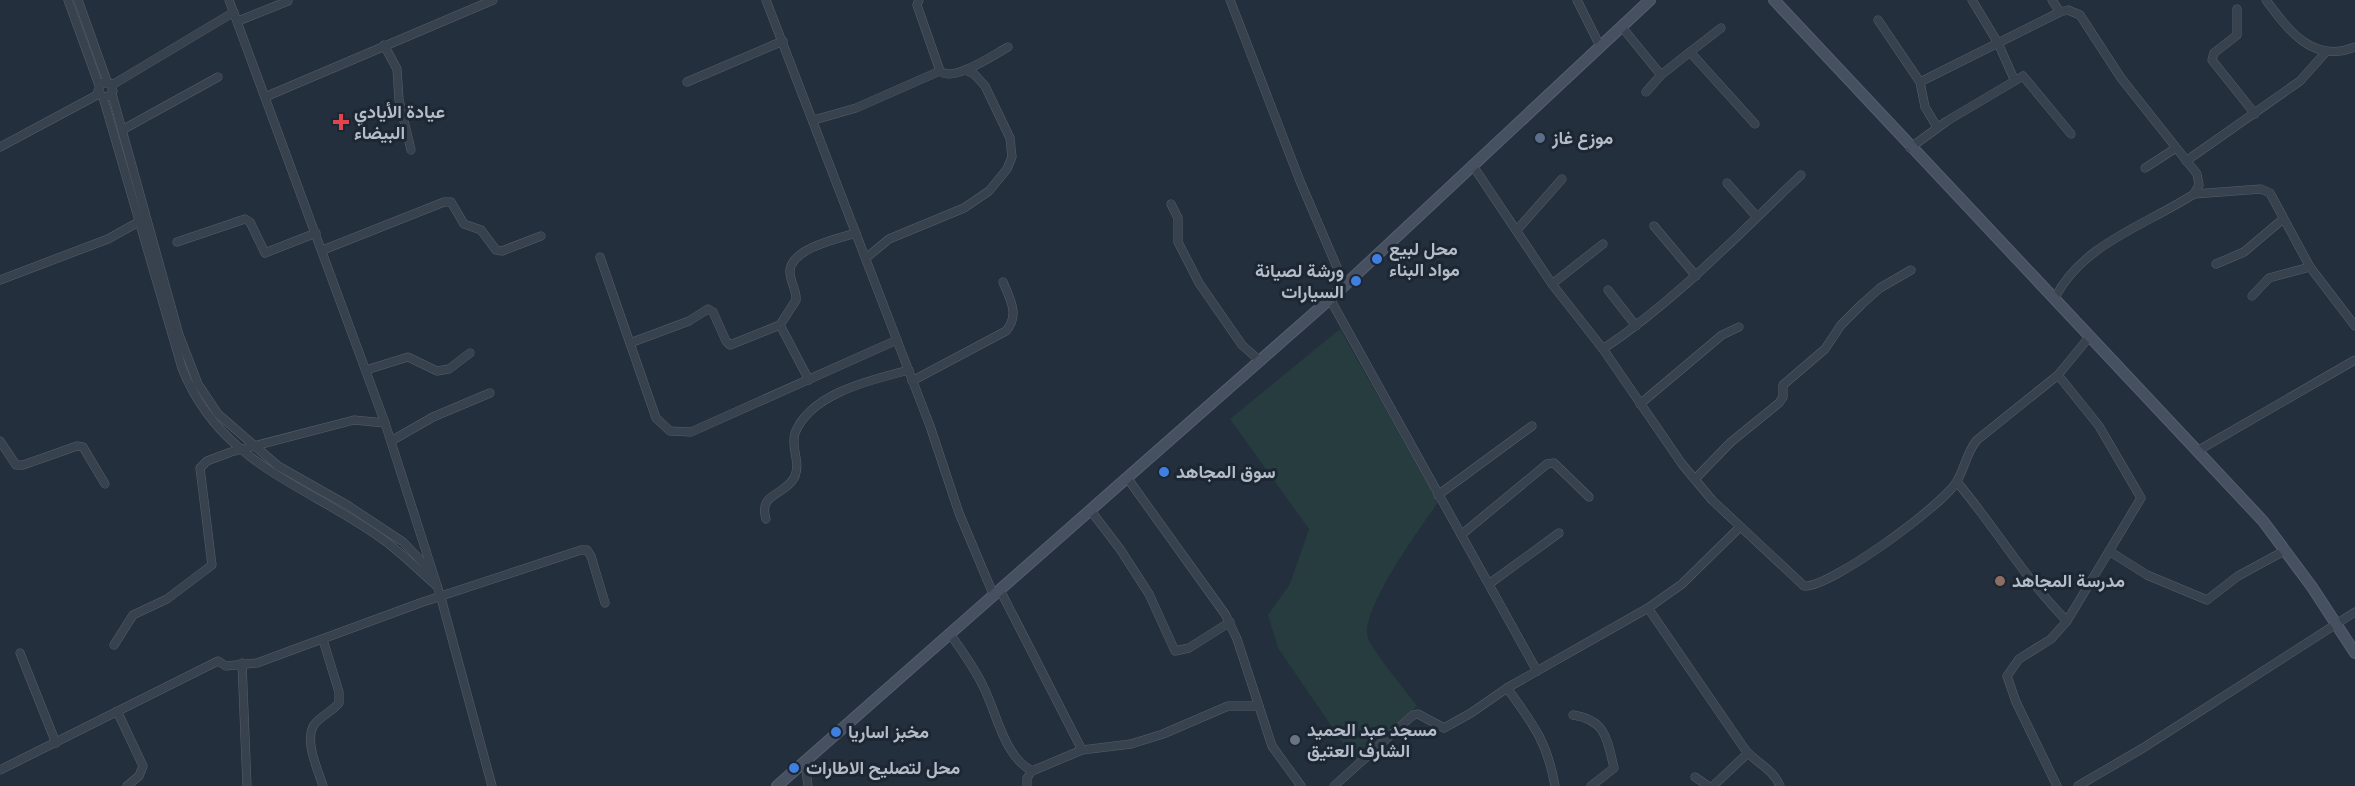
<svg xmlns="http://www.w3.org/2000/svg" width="2355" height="786" font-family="Inter,Vazirmatn,sans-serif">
  <rect width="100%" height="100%" fill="#242f3e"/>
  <path fill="#263c3f" d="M 1340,329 L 1438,502 C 1421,527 1359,611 1368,638 C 1373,652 1407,692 1417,706 L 1356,762 L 1278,648 L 1268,615 L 1290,584 L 1309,529 L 1230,419 Z"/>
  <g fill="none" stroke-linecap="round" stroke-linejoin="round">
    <g stroke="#565f6c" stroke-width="9">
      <g id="minor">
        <path d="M 68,0 L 99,85"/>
        <path d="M 78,0 L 107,81"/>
        <path d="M 229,0 L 385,423 L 441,598 L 492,786"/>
        <path d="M 766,0 L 930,426 L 959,513 L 994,596"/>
        <path d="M 919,0 L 917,5 L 940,71 C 953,83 993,55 1008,47"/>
        <path d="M 1230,0 L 1300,181 L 1345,286"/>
        <path d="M 1577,0 L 1600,46"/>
        <path d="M 1972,0 L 1998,43 L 2014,79"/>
        <path d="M 2266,0 C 2289,31 2313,64 2355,47"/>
        <path d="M 2237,9 L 2237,35 L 2214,53 L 2212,60 L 2255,114"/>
        <path d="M 1878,20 L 1920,82 L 1925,107 L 1937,127"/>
        <path d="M 238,21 L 288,1"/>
        <path d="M 1621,26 L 1661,75 L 1690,52 L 1755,124"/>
        <path d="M 384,45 L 397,69 L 399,100 L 411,150"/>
        <path d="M 1690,52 L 1721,28"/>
        <path d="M 687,82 L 783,41"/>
        <path d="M 1920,82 L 2060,12 L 2052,0"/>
        <path d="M 112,85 L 234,12"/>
        <path d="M 1646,92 L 1661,75"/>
        <path d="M 112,94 L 179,335 L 198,384 L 218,414 L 278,466 L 347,505 L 403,542 L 430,570"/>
        <path d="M 103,97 L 109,96 L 113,91 L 110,83 L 101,83 L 98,91 L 103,97 L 182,368 C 220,464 305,484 381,538 C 401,552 418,570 437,586"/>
        <path d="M 265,97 L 493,0"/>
        <path d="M 814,120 L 856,108 L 940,71"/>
        <path d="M 122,130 L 218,77"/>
        <path d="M 0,147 L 99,94"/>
        <path d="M 1910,148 L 1947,121 L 2023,76 L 2071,134"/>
        <path d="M 2186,161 L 2300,81 L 2325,53"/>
        <path d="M 1473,166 L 1552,284 L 1603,349 L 1682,464 L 1712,500 L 1804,586 C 1828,589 1944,505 1957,481 C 1965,468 1966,453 1977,440 L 2058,375"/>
        <path d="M 2145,168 L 2176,148"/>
        <path d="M 1727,183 L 1757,217"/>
        <path d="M 2194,194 L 2261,189 L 2270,193 L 2310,267 L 2355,326"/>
        <path d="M 1171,204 L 1178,218 L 1178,242 L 1199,283 L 1242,345 L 1260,361"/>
        <path d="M 1654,226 L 1696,276"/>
        <path d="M 1517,230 L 1562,179"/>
        <path d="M 177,242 L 245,219 L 250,222 L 265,253 L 316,233"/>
        <path d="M 323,250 L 444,202 L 451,202 L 464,224 L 481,230 L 496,250 L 502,251 L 541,236"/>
        <path d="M 600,257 L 656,418 L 670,431 L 691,432 L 897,340"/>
        <path d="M 866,258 L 889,239 L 964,208 L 989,191 L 1007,169 L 1012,157 L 1010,138 L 985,86 L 974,74 L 965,70"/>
        <path d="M 2216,264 L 2244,252 L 2283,219"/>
        <path d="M 0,280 L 108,239 L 142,220"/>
        <path d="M 1552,284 L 1603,244"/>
        <path d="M 1608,290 L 1636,326"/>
        <path d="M 2252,296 L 2269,278 L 2310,267"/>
        <path d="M 2055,298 C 2082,244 2146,225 2194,194 L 2199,185 L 2197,174 L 2121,78 L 2080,15 L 2068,10 L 2060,12"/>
        <path d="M 1330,299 L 1537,671"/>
        <path d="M 780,325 L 809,380"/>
        <path d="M 630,343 L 689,321 L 708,309 L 713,312 L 726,341 L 730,345 L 780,325 L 796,300 C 797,290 790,282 790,272 C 789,249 839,238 856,233"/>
        <path d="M 1603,349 C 1676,300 1737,236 1801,175"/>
        <path d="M 366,370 L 408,357 L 437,371 L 449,369 L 470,353"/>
        <path d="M 912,381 L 1006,331 C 1020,315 1010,299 1003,282"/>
        <path d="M 1640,404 L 1722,335 L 1739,327"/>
        <path d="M 0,441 L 16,465 L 23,465 L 77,446 L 83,447 L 105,484"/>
        <path d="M 391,441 L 433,417 L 490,393"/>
        <path d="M 2199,450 L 2355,360"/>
        <path d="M 1128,479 L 1225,614 L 1237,639 L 1272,746 L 1301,786"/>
        <path d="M 1695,479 L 1731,442 L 1779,403 L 1783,397 L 1783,385 L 1825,349 L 1841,325 L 1862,304 L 1880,288 L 1911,270"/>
        <path d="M 1957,482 C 1995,527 2025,579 2067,621"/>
        <path d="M 1438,495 L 1532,426"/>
        <path d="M 1091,511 L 1120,549 L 1149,594 L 1175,651 L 1189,648 L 1230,622"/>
        <path d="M 766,519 C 758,493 784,496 794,478 C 802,462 790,449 795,433 C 811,393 871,380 909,370"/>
        <path d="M 1461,535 L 1547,464 L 1554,463 L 1589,497"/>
        <path d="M 2109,551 L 2147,575 L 2207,600 L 2238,576 L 2286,550"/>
        <path d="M 1489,584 L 1559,533"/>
        <path d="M 1000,590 L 1082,750"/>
        <path d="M 1648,608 L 1744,748 C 1757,765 1771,766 1780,786"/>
        <path d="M 950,634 C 962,651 974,667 983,686 C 997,713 1003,755 1032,771 L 1082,750 L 1131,744 L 1163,734 L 1228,706 L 1259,706"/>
        <path d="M 323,640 L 339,692 L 339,703 C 332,712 320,716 314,725 C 304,741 318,770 323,786"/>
        <path d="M 114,645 L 133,615 L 167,599 L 212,565 L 200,468 L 207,461 L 231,452 L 354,420 L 385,423"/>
        <path d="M 20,653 L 56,743"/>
        <path d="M 242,663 L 247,786"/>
        <path d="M 1507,688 C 1533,724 1547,741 1555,786"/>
        <path d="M 117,711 L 143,766 L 139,776 L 127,786"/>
        <path d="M 1573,715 C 1606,720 1607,739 1614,768 L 1591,786"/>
        <path d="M 805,761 L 808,786"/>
        <path d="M 0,770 L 218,661 L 226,666 L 257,663 L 420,603 L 581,550 L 587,550 L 591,556 L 605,603"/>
        <path d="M 1695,777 L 1708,786"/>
        <path d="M 1027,786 L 1027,778 L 1032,771"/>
        <path d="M 1334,786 L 1413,715 L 1418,714 L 1444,728 L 1471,713 L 1507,688 L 1648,608 L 1682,584 L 1740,527"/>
        <path d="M 1713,786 L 1748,753"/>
        <path d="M 2057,786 L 2016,702 L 2007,676 L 2019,659 L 2051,639 L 2067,621 L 2141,498 L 2099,426 L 2058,375 L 2090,336"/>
        <path d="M 2078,786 L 2143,748 L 2355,612"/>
      </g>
    </g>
    <g stroke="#565f6c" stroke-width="12">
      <g id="secondary">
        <path d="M 1774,0 L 2263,521 L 2312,587 L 2355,653"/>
        <path d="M 777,786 L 1330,299 L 1650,0"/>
      </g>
    </g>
    <use href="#minor" stroke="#38414e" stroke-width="8"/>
    <use href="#secondary" stroke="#465061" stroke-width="10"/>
  </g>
  <path fill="#e0444e" stroke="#1d2633" stroke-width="2" d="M338 113h6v6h6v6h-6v6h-6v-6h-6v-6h6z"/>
  <circle fill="#5c6f8a" stroke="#1d2633" stroke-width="2" cx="1540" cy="138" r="6"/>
  <g fill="#3f7fe0" stroke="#1d2633" stroke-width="2">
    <circle cx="1377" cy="259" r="6"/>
    <circle cx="1356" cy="281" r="6"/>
    <circle cx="1164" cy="472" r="6"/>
    <circle cx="836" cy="732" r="6"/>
    <circle cx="794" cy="768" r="6"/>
  </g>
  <circle fill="#8d6e63" stroke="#1d2633" stroke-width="2" cx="2000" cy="581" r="6"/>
  <circle fill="#6b7280" stroke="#1d2633" stroke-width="2" cx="1295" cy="740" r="6"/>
  <g text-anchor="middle" stroke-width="6" stroke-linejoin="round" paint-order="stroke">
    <g font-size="18" font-weight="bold" fill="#b4bcc9" stroke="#1d2633" text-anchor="start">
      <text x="354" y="118">عيادة الأيادي<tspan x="354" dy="21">البيضاء</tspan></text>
      <text x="1552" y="144">موزع غاز</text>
      <text x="1389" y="255">محل لبيع<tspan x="1389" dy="21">مواد البناء</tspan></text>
      <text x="1344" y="277" text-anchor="end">ورشة لصيانة<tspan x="1344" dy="21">السيارات</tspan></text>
      <text x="1176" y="478">سوق المجاهد</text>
      <text x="2012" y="587">مدرسة المجاهد</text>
      <text x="1307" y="736">مسجد عبد الحميد<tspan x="1307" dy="21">الشارف العتيق</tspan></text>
      <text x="848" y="738">مخبز اساريا</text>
      <text x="806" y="774">محل لتصليح الاطارات</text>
    </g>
  </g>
</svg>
